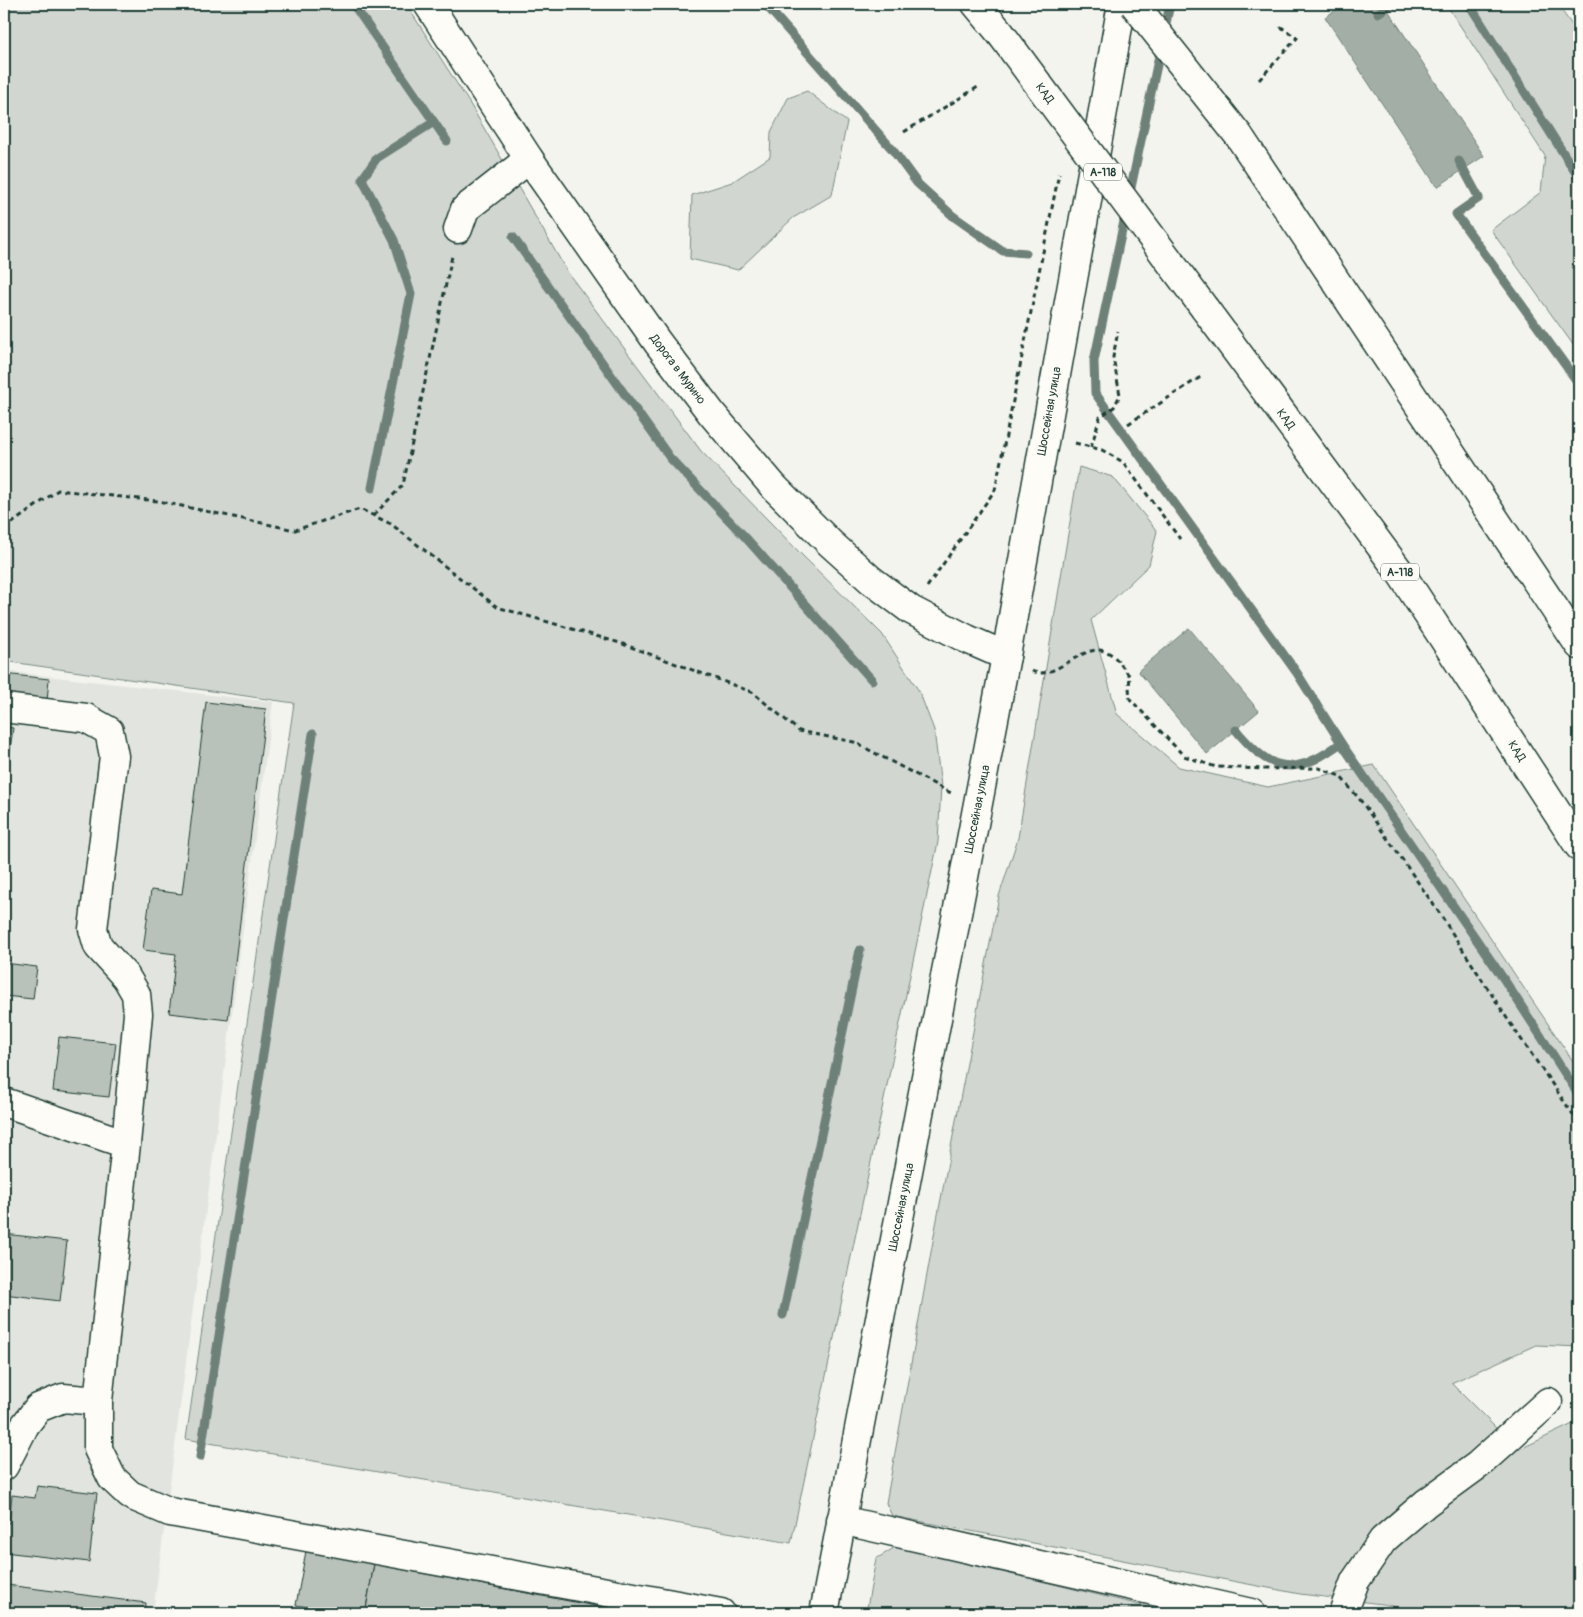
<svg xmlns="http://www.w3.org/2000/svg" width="1583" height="1617" font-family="Pangolin,sans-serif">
  <rect width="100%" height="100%" fill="#f4f4ef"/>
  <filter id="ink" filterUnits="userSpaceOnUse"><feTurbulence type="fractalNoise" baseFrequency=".02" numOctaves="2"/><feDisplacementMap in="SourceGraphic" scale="10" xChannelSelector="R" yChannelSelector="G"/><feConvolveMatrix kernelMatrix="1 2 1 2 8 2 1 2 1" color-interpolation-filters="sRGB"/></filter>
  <g filter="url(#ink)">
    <path fill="#e2e5df" d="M 4,671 L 273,702 L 153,1613 L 4,1613 Z"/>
    <g fill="#d1d6d1" stroke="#788a82">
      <path d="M 4,4 L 406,4 L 470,104 L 568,273 L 701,451 L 801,554 L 882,634 L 919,691 L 934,730 L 941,786 L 938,842 L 791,1543 L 186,1439 L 294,703 L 4,661 Z"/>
      <path d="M 1446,4 L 1557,4 L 1579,35 L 1579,353 L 1491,230 L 1541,192 L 1545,156 Z"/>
      <path d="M 807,91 L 847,122 L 832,195 L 793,218 L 738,270 L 690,259 L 692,195 L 732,182 L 770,157 L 771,132 L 788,98 Z"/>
      <path d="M 1079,467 L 1113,477 L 1157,531 L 1149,565 L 1091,620 L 1117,714 L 1179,767 L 1268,787 L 1374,765 L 1579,1070 L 1579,1347 L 1536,1345 L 1451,1383 L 1518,1450 L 1579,1421 L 1579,1613 L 1424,1613 L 1382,1604 L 1300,1594 L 892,1516 L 886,1503 L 935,1230 L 999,896 L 1018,838 Z"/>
      <path d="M 897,1546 L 1173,1613 L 866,1613 L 876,1559 Z"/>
    </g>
    <g fill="#a3aea7" stroke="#6e8179">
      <path d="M 1345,4 L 1384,4 L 1484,156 L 1437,187 L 1325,17 Z"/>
      <path d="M 1189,628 L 1259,711 L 1207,754 L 1138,671 Z"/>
    </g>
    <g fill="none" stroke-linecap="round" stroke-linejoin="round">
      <g stroke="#6e8179" stroke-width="9">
        <path d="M 353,4 L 447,141"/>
        <path d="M 765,4 L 892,149 L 917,183 L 953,216 L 1003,251 L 1026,253"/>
        <path d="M 1469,4 L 1579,178"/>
        <path d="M 1378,13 L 1392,4"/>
        <path d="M 1164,33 L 1170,4"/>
        <path d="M 1459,161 L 1479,198 L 1456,214 L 1579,384"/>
        <path d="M 1129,197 L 1161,46"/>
        <path d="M 1126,212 L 1094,361 L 1095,393 L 1297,673 L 1341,743 L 1505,981 L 1579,1095"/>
        <path d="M 513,237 L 670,458 L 746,538 L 872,680"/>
        <path d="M 372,488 L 411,294 L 394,240 L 362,179 L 377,158 L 434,122"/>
        <path d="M 1236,730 C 1256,754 1278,776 1311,761 C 1322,757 1332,749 1341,743"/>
        <path d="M 783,1315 L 860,950"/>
        <path d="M 200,1457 L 313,734"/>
      </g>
    </g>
    <g fill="#b9c1bb" stroke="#1f3d34">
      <path d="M 4,674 L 49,679 L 47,701 L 4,696 Z"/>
      <path d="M 206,702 L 266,709 L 228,1020 L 169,1013 L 176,954 L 143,950 L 151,890 L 182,894 Z"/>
      <path d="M 4,727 L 13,728 L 9,757 L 4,757 Z"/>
      <path d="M 4,963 L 37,967 L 33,999 L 4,996 Z"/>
      <path d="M 59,1037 L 116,1043 L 109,1097 L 53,1091 Z"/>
      <path d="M 4,1234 L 67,1241 L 60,1301 L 4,1294 Z"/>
      <path d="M 37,1486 L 97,1493 L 89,1562 L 4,1552 L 4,1523 L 9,1523 L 12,1495 L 35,1498 Z"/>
      <path d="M 306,1551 L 374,1564 L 365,1613 L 341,1613 L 296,1605 Z"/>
      <path d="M 374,1564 L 627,1612 L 626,1613 L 387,1613 L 366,1609 Z"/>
      <path d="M 7,1585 L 146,1603 L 145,1613 L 4,1613 Z"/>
    </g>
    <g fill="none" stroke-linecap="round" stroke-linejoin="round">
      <g stroke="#1f3d34" stroke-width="31">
        <g id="minor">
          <path d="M 428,4 L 529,159 L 658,343 L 712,414 L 774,487 L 830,543 L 871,580 L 911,610 L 967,639 L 1006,656"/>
          <path d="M 458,229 L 465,209 L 529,159"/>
          <path d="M 4,708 L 86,718 L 109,731 L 114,756 L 93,929 L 98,946 L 126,977 L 136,994 L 138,1014 L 126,1144"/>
          <path d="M 4,1102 L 126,1144 L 98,1401 L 98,1449 L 112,1478 L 130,1495 L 170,1512 L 721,1613"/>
          <path d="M 4,1466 L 25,1425 L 38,1408 L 63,1398 L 98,1401"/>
          <path d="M 841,1520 L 1251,1613"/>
          <path d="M 1343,1613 L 1355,1581 L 1383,1540 L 1426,1503 L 1478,1465 L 1548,1402"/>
        </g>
      </g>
      <g stroke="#1f3d34" stroke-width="31">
        <path id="major" d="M 824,1613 L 1006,656 L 1122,4"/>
      </g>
      <g stroke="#1f3d34" stroke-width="31">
        <g id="highway">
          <path d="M 976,4 L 1001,34"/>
          <path d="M 1239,136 L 1579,645"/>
          <path d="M 1205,309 L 1402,575 L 1579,846"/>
        </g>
      </g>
      <g stroke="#1f3d34" stroke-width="3" stroke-dasharray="5 4" stroke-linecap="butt">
        <path d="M 1259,80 L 1297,38 L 1278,25"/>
        <path d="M 904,132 L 978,87"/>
        <path d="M 1128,424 L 1202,376"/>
        <path d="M 1075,443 L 1102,450 L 1123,462 L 1180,539"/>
        <path d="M 1091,447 L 1100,417 L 1114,407 L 1120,395 L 1113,357 L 1118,331"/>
        <path d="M 374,515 L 403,485 L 452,256"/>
        <path d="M 4,529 L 58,490 L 158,501 L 295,530 L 360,509 L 391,524 L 497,607 L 620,643 L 752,692 L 799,731 L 854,742 L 951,793"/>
        <path d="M 927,587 L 995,490 L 1059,173"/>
        <path d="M 1032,671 C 1057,683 1086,635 1112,655 C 1119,660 1124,670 1130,676 L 1129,687 L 1130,699 L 1184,756 L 1216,767 L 1265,769 L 1319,768 L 1340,776 L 1361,801 L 1399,855 L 1438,911 L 1510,1023 L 1579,1123"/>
      </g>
      <use href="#minor" stroke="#fdfcf7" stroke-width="28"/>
      <use href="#major" stroke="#fdfcf7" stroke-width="28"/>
      <use href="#highway" stroke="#fdfcf7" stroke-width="28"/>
      <g stroke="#1f3d34" stroke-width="31" stroke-linecap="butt">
        <g id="highway-bridge">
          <path d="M 1134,4 L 1239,136"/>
          <path d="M 1001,34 L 1205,309"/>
        </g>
      </g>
      <use href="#highway-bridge" stroke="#fdfcf7" stroke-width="28"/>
    </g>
  </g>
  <g text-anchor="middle" stroke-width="4" stroke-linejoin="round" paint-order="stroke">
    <g fill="#fdfcf7" stroke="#62766e" stroke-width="1">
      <rect x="1084" y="163.5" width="38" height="17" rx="4"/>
      <rect x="1381" y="563.5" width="38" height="17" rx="4"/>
    </g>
    <g font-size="11" font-weight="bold" fill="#1f3d34">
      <text x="1103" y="176">А-118</text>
      <text x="1400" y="576">А-118</text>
    </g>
    <g font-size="12" fill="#1f3d34" stroke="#fdfcf7">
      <text transform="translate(1045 93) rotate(53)" y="4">КАД</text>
      <text transform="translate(678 369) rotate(53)" y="4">Дорога в Мурино</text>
      <text transform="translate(1049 411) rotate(-80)" y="4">Шоссейная улица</text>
      <text transform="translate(1286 419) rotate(54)" y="4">КАД</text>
      <text transform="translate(1517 751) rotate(57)" y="4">КАД</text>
      <text transform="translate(977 809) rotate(-79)" y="4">Шоссейная улица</text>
      <text transform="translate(901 1207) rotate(-79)" y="4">Шоссейная улица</text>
    </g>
  </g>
  <rect width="1583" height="1617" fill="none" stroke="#fdfcf7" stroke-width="20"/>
  <rect x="10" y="10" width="1563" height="1597" fill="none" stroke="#1f3d34" stroke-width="2" filter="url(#ink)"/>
</svg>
